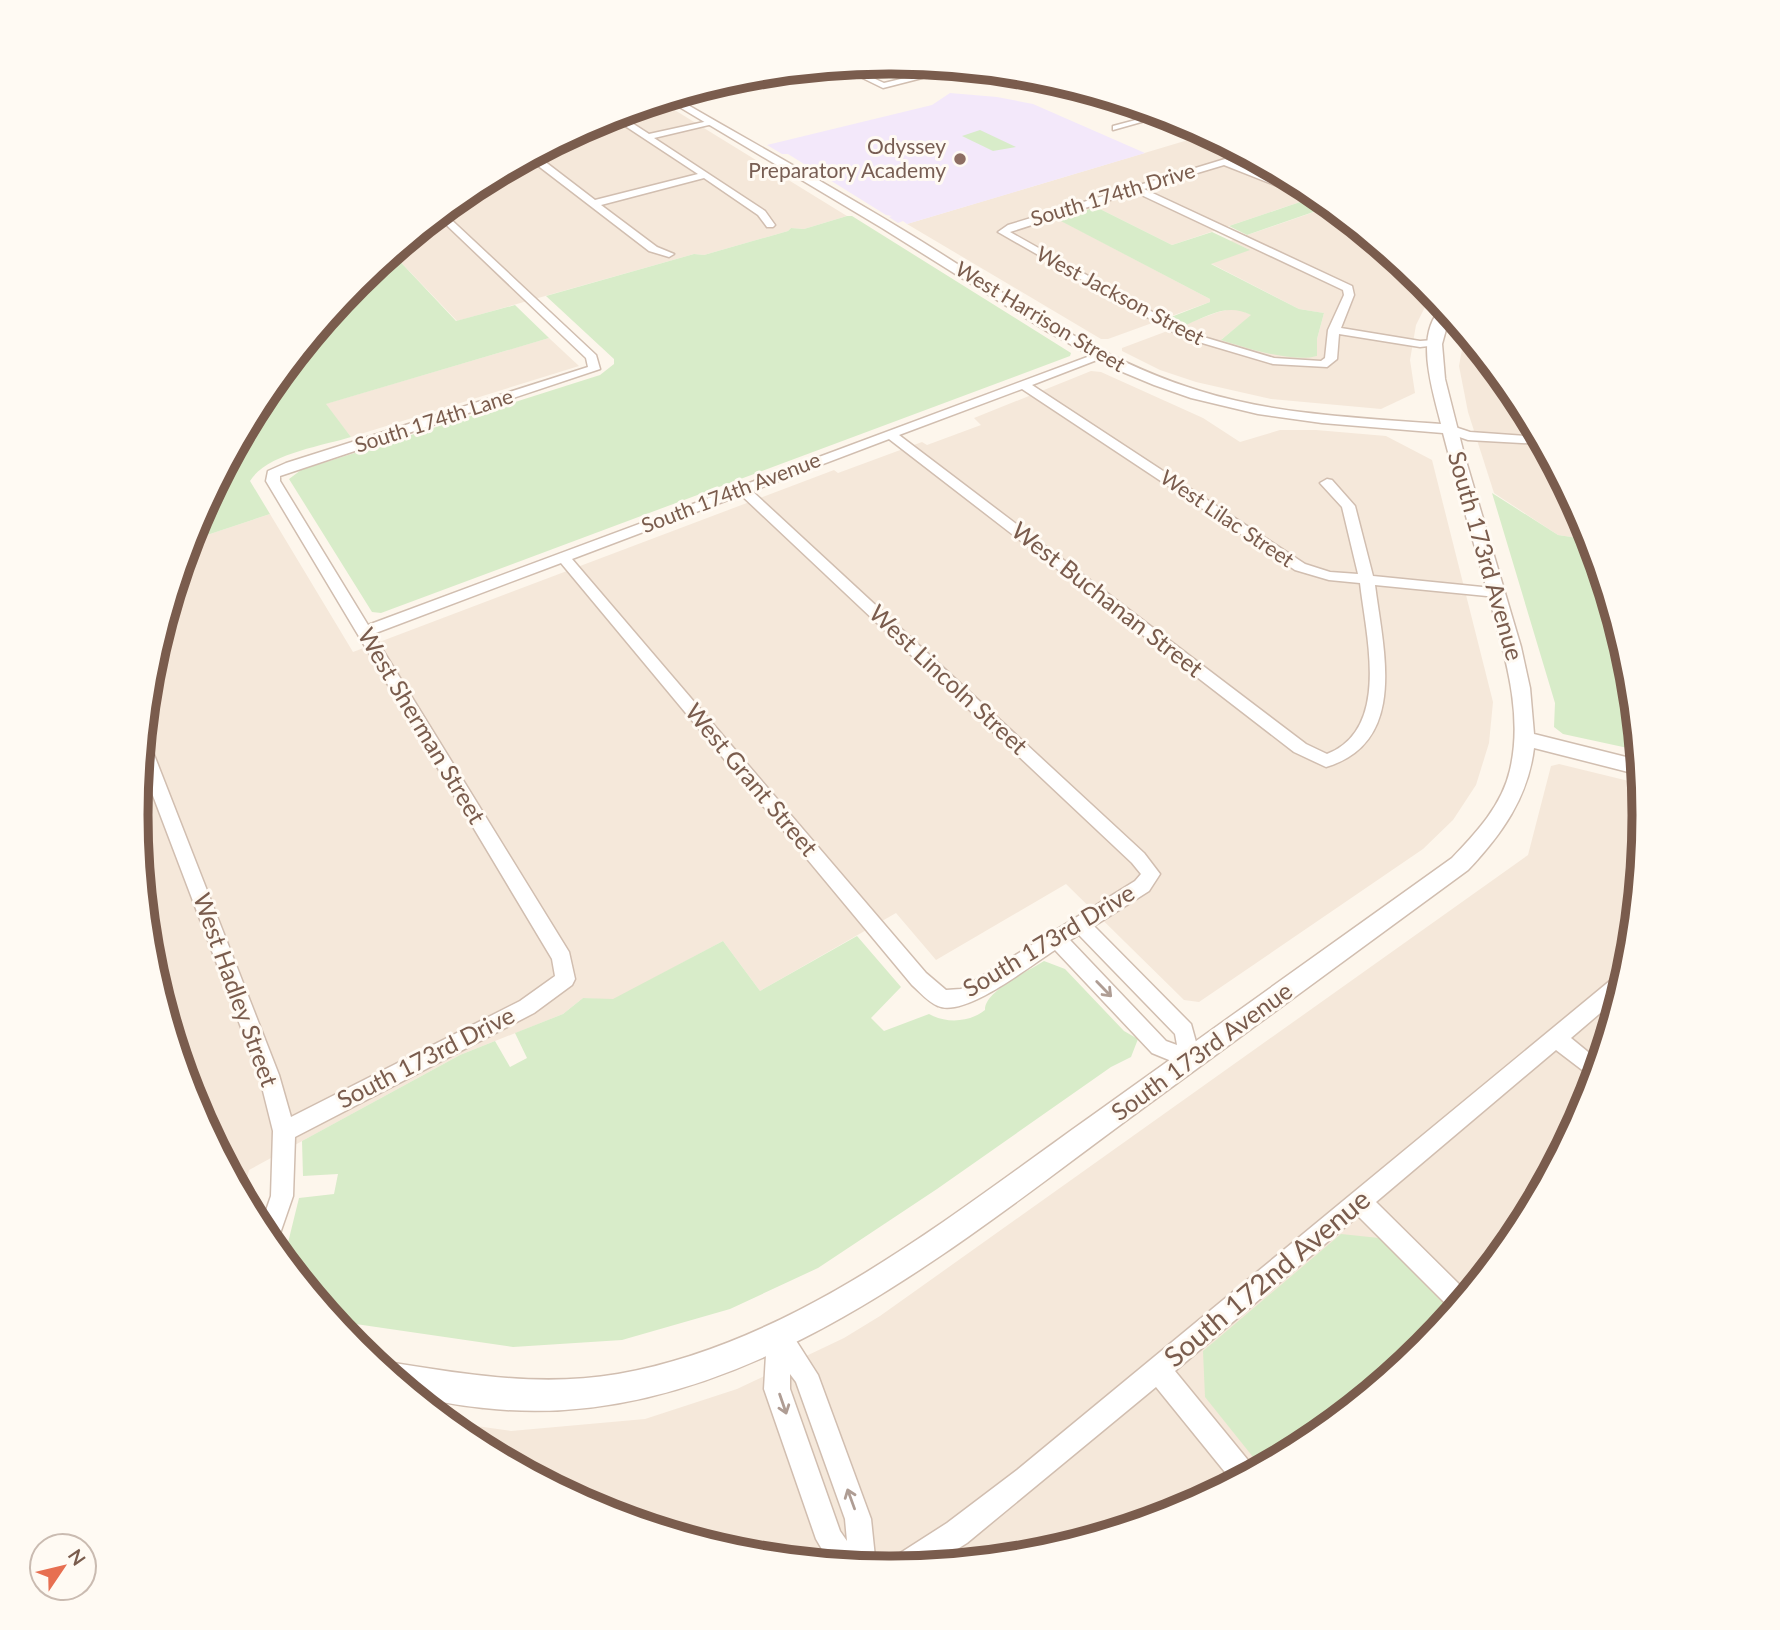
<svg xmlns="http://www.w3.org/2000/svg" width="1780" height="1630" font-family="Lato,sans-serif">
  <rect width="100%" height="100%" fill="#fdf6ec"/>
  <g fill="#f5e8da">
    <path d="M 660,101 L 847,216 L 804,229 L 791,228 L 788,231 L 704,255 L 694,254 L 457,321 L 392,253 L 472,188 L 602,118 Z"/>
    <path d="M 1208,134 L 1318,196 L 1172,245 L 1096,207 L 1058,219 L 1210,299 L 1210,302 L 1108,339 L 1101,339 L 907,224 Z"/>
    <path d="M 1325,202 L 1423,282 L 1432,293 L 1416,325 L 1410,360 L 1415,393 L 1381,409 L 1271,399 L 1196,382 L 1160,370 L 1122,351 L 1122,348 L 1218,312 L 1235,308 L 1252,315 L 1222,339 L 1302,357 L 1317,356 L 1317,339 L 1324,313 L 1299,309 L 1210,263 L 1248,249 L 1230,241 L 1320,210 L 1314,206 Z"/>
    <path d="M 1465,333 L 1517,397 L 1587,527 L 1591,540 L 1558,535 L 1494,493 L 1468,412 L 1459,366 Z"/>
    <path d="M 549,338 L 579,366 L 351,437 L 325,404 Z"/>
    <path d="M 1091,371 L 1101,372 L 1203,418 L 1240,442 L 1280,430 L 1316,430 L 1386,436 L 1432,460 L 1493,702 L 1489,743 L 1476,785 L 1453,820 L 1423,849 L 1199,1002 L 1184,1000 L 1066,884 L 936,960 L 896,913 L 760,991 L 723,941 L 613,1000 L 583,998 L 563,1014 L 460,1055 L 249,1170 L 243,1195 L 193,1103 L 151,962 L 136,815 L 151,668 L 189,541 L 270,514 L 353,652 L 834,470 L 838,473 L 922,442 L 927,445 L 981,425 L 974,418 Z"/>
    <path d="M 1559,764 L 1641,784 L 1644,815 L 1629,962 L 1586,1104 L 1516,1234 L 1423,1348 L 1308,1442 L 1178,1512 L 1037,1554 L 890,1569 L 743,1554 L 601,1511 L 471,1441 L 448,1422 L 511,1431 L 645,1419 L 737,1389 L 844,1338 L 880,1316 L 1528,855 L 1551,766 Z"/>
  </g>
  <path fill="#f3e8fa" d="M 950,93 L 997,97 L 1033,104 L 1145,153 L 907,224 L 903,221 L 898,223 L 889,217 L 892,216 L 886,215 L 788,154 L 782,154 L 767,145 L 932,105 Z"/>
  <g fill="#d8ecc9">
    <path d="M 980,130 L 1016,147 L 993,151 L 962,136 Z"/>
    <path d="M 1303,201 L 1322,209 L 1247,235 L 1229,226 Z"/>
    <path d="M 1096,207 L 1172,245 L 1212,232 L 1250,250 L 1211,264 L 1299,309 L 1324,313 L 1317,339 L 1317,356 C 1292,363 1246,348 1221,340 L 1251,315 C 1228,303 1209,315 1186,325 L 1171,317 L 1210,302 L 1210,299 L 1057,219 Z"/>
    <path d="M 847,216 L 852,216 L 1071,353 L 1070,356 L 381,613 L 372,612 L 289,479 L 301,470 L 600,375 L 614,364 L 614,359 L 546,296 L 694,254 L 704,255 L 788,231 L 791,228 L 804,229 Z"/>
    <path d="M 392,253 L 456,321 L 515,305 L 549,338 L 326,404 L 351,437 C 322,446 266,454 250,481 L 270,514 L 189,541 L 194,526 L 257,407 L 262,407 L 296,366 L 304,347 L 357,282 Z"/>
    <path d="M 1492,493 L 1558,535 L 1591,540 L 1629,668 L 1637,750 L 1563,734 L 1554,727 L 1555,703 Z"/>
    <path d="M 857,936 L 901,987 L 871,1018 L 884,1031 L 929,1014 C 947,1024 970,1022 985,1010 C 984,991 1029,971 1044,961 L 1065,969 L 1124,1031 L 1138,1039 L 1131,1057 L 1111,1067 L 937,1189 L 818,1268 L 730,1309 L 622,1340 L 513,1347 L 335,1321 L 284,1259 L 299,1198 L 334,1194 L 338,1174 L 303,1176 L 302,1141 L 460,1055 L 495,1041 L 510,1067 L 527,1058 L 515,1033 L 563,1014 L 583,998 L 613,999 L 723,941 L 760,991 Z"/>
    <path d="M 1341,1234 L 1379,1238 L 1452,1312 L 1423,1348 L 1308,1442 L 1261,1467 L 1205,1397 L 1203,1351 Z"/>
  </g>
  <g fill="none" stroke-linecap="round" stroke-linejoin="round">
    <g stroke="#d1beb0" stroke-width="3">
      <g id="minor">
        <path d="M 838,66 L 847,66 L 884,83 L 951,67 L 961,68 L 883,88 Z"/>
        <path d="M 796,71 L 759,81 L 736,78 Z"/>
        <path d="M 1108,97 L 1136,106 L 1159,117 L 1113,130 L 1113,126 L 1147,117 Z"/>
        <path d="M 618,114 L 649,134 L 713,120 L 713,124 L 654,138 L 765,211 L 775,225 L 773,227 L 767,227 L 758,215 L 704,178 L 601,205 L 657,247 L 674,254 L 669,257 L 649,251 L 528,158 L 535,154 L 595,200 L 698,174 L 610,116 Z"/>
        <path d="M 1225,159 L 1321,199 L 1333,208 L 1224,165 L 1144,189 L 1352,286 L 1354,295 L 1341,328 L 1420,341 L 1434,340 L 1440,343 L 1438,345 L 1420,347 L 1339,334 L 1337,359 L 1327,367 L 1273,364 L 1182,337 L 998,232 L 1008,225 ZM 1135,192 L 1343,290 L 1344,295 L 1328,330 L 1325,358 L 1321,361 L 1274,358 L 1190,333 L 1010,232 Z"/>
        <path d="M 443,212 L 596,355 L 600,369 L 280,476 L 280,481 L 368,625 L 1098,353 L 1104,356 L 1102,358 L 1032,385 L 1305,564 L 1330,572 L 1358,574 L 1342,507 L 1320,483 L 1327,479 L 1332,480 L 1355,506 L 1373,576 L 1502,589 L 1504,592 L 1497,597 L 1375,585 C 1383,649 1409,742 1326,767 L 1294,752 L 889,439 L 752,491 L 1144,853 L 1160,874 L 1149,891 L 1094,926 L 1191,1024 L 1201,1060 L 1198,1067 L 1191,1069 L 1152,1053 L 1055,950 C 1031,965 965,1018 938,1006 C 928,1002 920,992 912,985 L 561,563 L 373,634 L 569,952 L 575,979 L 572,985 L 534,1013 L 295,1137 L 293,1196 L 275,1248 L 260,1228 L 271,1196 L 273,1131 L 259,1075 L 141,764 L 144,741 L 151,747 L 279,1075 L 291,1117 L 520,1001 L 555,976 L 552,959 L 266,481 L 268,471 L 286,463 L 588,367 L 586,358 L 437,216 ZM 1022,389 L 1295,570 L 1329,580 L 1360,583 C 1366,636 1391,729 1327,754 L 1306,744 L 899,435 ZM 741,495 L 1132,863 L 1141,874 L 1135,881 L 961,989 L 946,990 L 926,973 L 572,559 ZM 1079,935 L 1175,1034 L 1177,1045 L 1166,1041 L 1070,940 Z"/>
        <path d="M 1449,425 L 1470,432 L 1539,437 L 1542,444 L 1468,440 L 1445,432 L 1445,426 Z"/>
        <path d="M 1626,973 L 1619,997 L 1571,1038 L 1599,1061 L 1594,1079 L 1556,1050 L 1376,1202 L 1468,1293 L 1453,1311 L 1358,1216 L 1175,1371 L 1256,1470 L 1233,1482 L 1156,1387 L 967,1543 L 932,1565 L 891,1569 L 894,1557 L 947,1523 L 1017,1470 L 1617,975 Z"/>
        <path d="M 779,1325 L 788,1328 L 818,1375 L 871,1519 L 876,1567 L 830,1563 L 816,1539 L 764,1389 L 767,1337 L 770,1328 ZM 790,1374 L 796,1382 L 845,1519 L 847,1541 L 840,1531 L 790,1389 Z"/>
      </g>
    </g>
    <g stroke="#d1beb0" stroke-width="3">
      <path id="tertiary" d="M 674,97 C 757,145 840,191 921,241 C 1011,297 1098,360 1200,391 C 1277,415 1361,418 1441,424 C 1433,391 1413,333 1443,307 L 1450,315 L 1442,344 L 1445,379 L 1464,454 L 1521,647 L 1530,688 L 1534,734 L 1638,760 L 1640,775 L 1534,748 C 1528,798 1501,835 1468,870 C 1356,952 1243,1035 1131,1117 C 946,1253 730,1436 484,1408 C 448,1404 404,1400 383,1367 L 394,1363 C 469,1375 542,1387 618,1374 C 797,1342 946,1219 1090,1117 C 1211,1030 1332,944 1452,858 C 1477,832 1502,805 1510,770 C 1523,716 1506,660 1492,608 C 1476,549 1458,491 1443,433 L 1322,423 L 1258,414 L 1191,398 L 1154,385 L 1118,370 L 1048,332 L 882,228 L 666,99 Z"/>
    </g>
    <use href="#minor" fill="#fff" fill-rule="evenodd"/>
    <use href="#tertiary" fill="#fff" fill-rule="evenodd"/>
  </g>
  <defs><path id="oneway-shaft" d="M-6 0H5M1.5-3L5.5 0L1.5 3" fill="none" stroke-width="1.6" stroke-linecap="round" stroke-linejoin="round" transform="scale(1.75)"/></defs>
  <g stroke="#af9d94">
    <use href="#oneway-shaft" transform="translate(1104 989) rotate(46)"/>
    <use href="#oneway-shaft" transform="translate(783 1404) rotate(71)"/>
    <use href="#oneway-shaft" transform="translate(851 1499) rotate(-110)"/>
  </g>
  <circle fill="#8d6e63" stroke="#fffaf3" stroke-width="2.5" cx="960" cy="159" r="7"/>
  <g text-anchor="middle" stroke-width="6" stroke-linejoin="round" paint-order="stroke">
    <g font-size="21" fill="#785e54" stroke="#fffaf3" text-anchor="end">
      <text x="946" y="154">Odyssey<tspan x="946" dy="24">Preparatory Academy</tspan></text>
    </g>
    <g font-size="21" fill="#7a5c4d" stroke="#fffaf3">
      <text transform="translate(1113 195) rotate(-17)" y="7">South 174th Drive</text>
      <text transform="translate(1120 296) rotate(28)" y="7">West Jackson Street</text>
      <text transform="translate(1040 317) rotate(31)" y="7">West Harrison Street</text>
      <text transform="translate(434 421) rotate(-18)" y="7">South 174th Lane</text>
      <text transform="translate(731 493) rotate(-21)" y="7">South 174th Avenue</text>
      <text transform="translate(1227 519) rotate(34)" y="7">West Lilac Street</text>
    </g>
    <g font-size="24" fill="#7a5c4d" stroke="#fffaf3">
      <text transform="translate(1485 556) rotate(74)" y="8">South 173rd Avenue</text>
      <text transform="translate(1107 600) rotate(38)" y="8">West Buchanan Street</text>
      <text transform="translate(948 680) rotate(43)" y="8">West Lincoln Street</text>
      <text transform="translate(421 726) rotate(59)" y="8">West Sherman Street</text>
      <text transform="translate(751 780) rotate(50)" y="8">West Grant Street</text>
      <text transform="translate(1049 941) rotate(-31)" y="8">South 173rd Drive</text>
      <text transform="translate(235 990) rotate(70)" y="8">West Hadley Street</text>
      <text transform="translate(1202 1052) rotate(-36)" y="8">South 173rd Avenue</text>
      <text transform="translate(426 1058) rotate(-27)" y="8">South 173rd Drive</text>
    </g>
    <g font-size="28" fill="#7a5c4d" stroke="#fffaf3">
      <text transform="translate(1267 1278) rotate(-40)" y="10">South 172nd Avenue</text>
    </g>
  </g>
  <path d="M0 0H1780V1630H0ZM889 74H891A741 741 0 0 1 1632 815V815A741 741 0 0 1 891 1556H889A741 741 0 0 1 148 815V815A741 741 0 0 1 889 74Z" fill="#fffaf3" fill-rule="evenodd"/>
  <path fill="none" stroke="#7a5c4d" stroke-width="9" d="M889 74H891A741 741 0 0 1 1632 815V815A741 741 0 0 1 891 1556H889A741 741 0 0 1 148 815V815A741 741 0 0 1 889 74Z"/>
  <g transform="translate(63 1567) rotate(55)"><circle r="33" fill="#fffaf3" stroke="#cabbb1" stroke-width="2"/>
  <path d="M0-5L12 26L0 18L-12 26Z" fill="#e76f51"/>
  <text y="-10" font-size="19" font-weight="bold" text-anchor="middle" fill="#7a5c4d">N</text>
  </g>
</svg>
